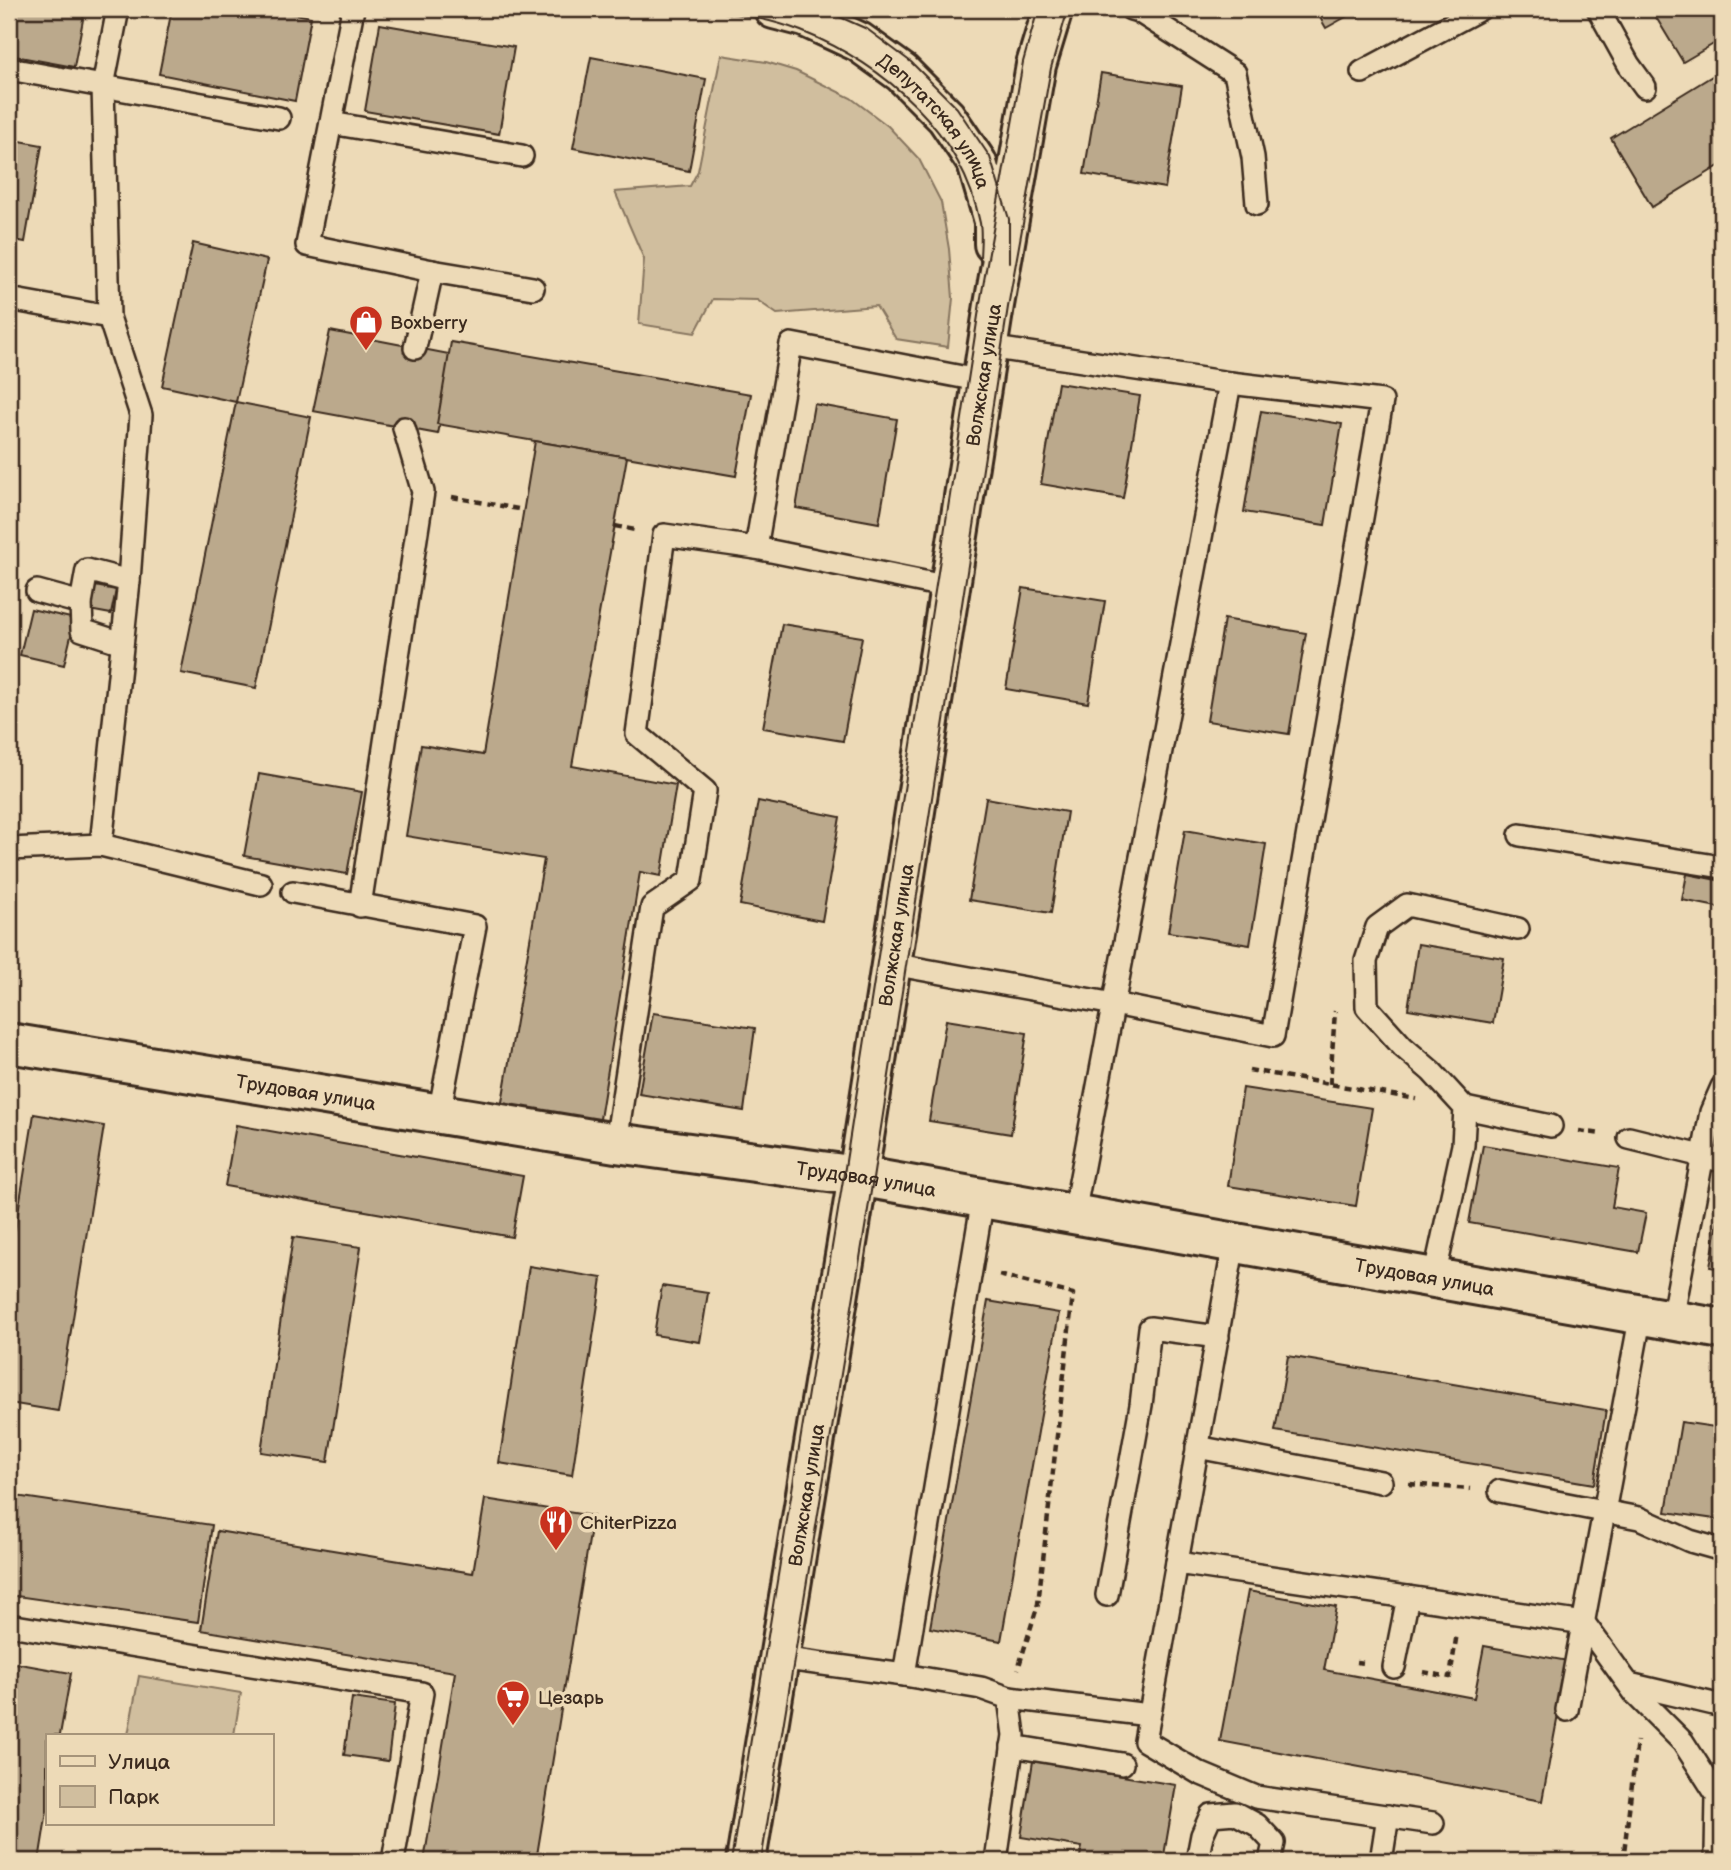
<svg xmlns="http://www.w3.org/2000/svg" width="1731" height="1870" font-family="'Balsamiq Sans',sans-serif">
  <rect width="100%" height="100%" fill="#eddab7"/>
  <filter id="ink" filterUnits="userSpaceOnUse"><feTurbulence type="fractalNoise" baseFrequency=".0143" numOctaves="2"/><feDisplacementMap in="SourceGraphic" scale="14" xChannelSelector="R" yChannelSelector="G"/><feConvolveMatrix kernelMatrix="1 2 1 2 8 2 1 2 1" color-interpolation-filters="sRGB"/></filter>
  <g filter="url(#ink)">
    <g fill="#d0be9e" stroke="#86745e" stroke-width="2">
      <path d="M 721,55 L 766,62 L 796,71 L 851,98 L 888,126 L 919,159 L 941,202 L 949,249 L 953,298 L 948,347 L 896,339 L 876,306 L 777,314 L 757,300 L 713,299 L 695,333 L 639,324 L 644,259 L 615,192 L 690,186 L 698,171 Z"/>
      <path d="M 139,1676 L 241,1693 L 234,1735 L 128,1735 Z"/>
    </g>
    <g fill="#bba98c" stroke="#3b2a1e" stroke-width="2">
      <path d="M 9,9 L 85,9 L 74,67 L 9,55 Z"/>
      <path d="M 172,9 L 270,9 L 311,17 L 295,101 L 159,74 Z"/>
      <path d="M 1315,9 L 1360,9 L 1326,28 Z"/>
      <path d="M 1651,9 L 1722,9 L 1722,39 L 1683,62 Z"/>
      <path d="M 380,24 L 514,47 L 499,134 L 365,111 Z"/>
      <path d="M 591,57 L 706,79 L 689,171 L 573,148 Z"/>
      <path d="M 1722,70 L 1722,164 L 1652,207 L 1611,138 Z"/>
      <path d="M 1101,73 L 1182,86 L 1165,188 L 1084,174 Z"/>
      <path d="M 9,139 L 42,145 L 25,242 L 9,239 Z"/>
      <path d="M 193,243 L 267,260 L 236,402 L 162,386 Z"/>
      <path d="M 330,331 L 454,355 L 438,434 L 313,411 Z"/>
      <path d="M 451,342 L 751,394 L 736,476 L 437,424 Z"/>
      <path d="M 1058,383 L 1140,396 L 1123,498 L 1041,484 Z"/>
      <path d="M 236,402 L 311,417 L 256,688 L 181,673 Z"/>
      <path d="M 814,404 L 897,419 L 879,523 L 796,508 Z"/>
      <path d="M 1261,411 L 1342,424 L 1325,525 L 1244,512 Z"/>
      <path d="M 535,441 L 627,457 L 572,766 L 676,785 L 661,876 L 640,872 L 599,1125 L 501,1108 L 544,859 L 406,836 L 421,745 L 483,755 Z"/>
      <path d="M 95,586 L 116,590 L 111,614 L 89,610 Z"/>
      <path d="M 1023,588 L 1105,601 L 1088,703 L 1006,689 Z"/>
      <path d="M 31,609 L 75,619 L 64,665 L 20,655 Z"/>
      <path d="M 1224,619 L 1306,633 L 1289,734 L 1207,721 Z"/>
      <path d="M 782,624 L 862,637 L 843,741 L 763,728 Z"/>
      <path d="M 259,774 L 362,792 L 347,874 L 244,856 Z"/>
      <path d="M 986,798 L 1067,812 L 1051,913 L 969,900 Z"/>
      <path d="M 758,801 L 840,817 L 822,921 L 740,905 Z"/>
      <path d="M 1185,830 L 1266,844 L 1250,945 L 1168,932 Z"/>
      <path d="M 1687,874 L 1722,881 L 1722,908 L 1682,900 Z"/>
      <path d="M 1418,944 L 1504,958 L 1493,1023 L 1408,1009 Z"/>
      <path d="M 653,1013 L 755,1028 L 744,1111 L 639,1094 Z"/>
      <path d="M 946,1020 L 1027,1033 L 1011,1134 L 929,1121 Z"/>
      <path d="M 1243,1088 L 1372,1108 L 1356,1206 L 1228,1186 Z"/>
      <path d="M 34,1114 L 104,1126 L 58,1411 L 9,1403 L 9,1268 Z"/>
      <path d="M 236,1125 L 523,1176 L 512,1237 L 225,1186 Z"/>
      <path d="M 1483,1145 L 1619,1168 L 1612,1207 L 1646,1213 L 1638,1252 L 1469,1223 Z"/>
      <path d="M 1722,1197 L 1722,1269 L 1710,1267 Z"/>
      <path d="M 293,1237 L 361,1247 L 328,1462 L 261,1452 Z"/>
      <path d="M 529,1266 L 602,1278 L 572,1475 L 499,1463 Z"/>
      <path d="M 662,1286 L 708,1293 L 700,1342 L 654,1335 Z"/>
      <path d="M 988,1301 L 1059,1313 L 1001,1641 L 930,1628 Z"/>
      <path d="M 1288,1356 L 1606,1410 L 1594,1484 L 1275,1431 Z"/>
      <path d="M 1681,1422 L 1722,1428 L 1722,1520 L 1666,1512 Z"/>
      <path d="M 9,1495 L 212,1525 L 198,1622 L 9,1595 Z"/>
      <path d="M 485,1499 L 593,1516 L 536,1861 L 424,1861 L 455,1672 L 201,1630 L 217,1531 L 473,1573 Z"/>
      <path d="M 1248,1591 L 1336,1607 L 1324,1670 L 1474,1698 L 1484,1646 L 1568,1661 L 1542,1801 L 1220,1741 Z"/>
      <path d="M 9,1662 L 71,1673 L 60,1735 L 47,1735 L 47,1811 L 39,1861 L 9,1861 Z"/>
      <path d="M 352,1698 L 395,1704 L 388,1761 L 344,1755 Z"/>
      <path d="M 1033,1761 L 1176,1785 L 1163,1861 L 1079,1861 L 1082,1847 L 1021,1837 Z"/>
    </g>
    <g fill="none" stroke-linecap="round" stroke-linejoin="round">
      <g stroke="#3b2a1e" stroke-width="26">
        <g id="service">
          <path d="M 353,9 L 307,245 L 432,271 L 533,288"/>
          <path d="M 1131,9 L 1138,11 L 1235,73 L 1253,157 L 1257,204"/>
          <path d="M 1598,9 L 1629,65 L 1645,87"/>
          <path d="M 9,69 L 279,118"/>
          <path d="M 1362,72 L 1480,9"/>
          <path d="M 331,123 L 522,156"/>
          <path d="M 9,299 L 109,317"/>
          <path d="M 988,347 L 1230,383 L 1074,1214"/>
          <path d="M 415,348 L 432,271"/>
          <path d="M 756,548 L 791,344 L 983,381"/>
          <path d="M 37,591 L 81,603 L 82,630 L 122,643"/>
          <path d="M 81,603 L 87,570 L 129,581"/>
          <path d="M 1520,835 L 1722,867"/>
          <path d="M 101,845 L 129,581 L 141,415 L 109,317 L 103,86 L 118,9"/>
          <path d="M 9,849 L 101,845 L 261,884"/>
          <path d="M 293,892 L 475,926 L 439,1114"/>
          <path d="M 360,906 L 423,492 L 404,428"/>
          <path d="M 892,964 L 1114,1004 L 1273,1036 L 1382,401 L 1230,383"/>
          <path d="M 1465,1108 L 1551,1126"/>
          <path d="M 1629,1138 L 1722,1161"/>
          <path d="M 616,1143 L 652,907 L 691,880 L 705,791 L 637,734 L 664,535 L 756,548 L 949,587"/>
          <path d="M 983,1198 L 904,1675 L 981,1688 L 1009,1698 L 1014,1735 L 996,1861"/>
          <path d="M 1234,1243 L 1145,1741 L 1199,1773 L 1256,1797 L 1433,1823"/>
          <path d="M 1434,1278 L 1463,1145 L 1465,1108 L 1431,1071 L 1403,1047 L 1367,1007 L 1366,961 L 1377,927 L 1407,905 L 1518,929"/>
          <path d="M 1672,1320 L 1711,1112 L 1722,1087"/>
          <path d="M 1197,1447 L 1381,1482"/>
          <path d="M 1500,1491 L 1639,1518 L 1690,1541 L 1722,1550"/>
          <path d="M 1177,1563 L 1584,1623 L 1637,1696 L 1683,1742 L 1717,1795 L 1716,1853"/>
          <path d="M 1107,1595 L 1141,1405 L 1150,1328 L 1218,1337"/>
          <path d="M 9,1625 L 422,1693 L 393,1861"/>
          <path d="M 779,1658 L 904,1675"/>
          <path d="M 1394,1667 L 1408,1597"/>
          <path d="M 1629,1684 L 1722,1706"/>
          <path d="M 1009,1698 L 1149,1715"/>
          <path d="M 1567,1710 L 1641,1314"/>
          <path d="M 1012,1746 L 1122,1764"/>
          <path d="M 1197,1861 L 1202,1835 L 1211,1815 L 1235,1813 L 1257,1825 L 1274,1843 L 1270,1861"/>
          <path d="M 1381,1861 L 1388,1816"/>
        </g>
      </g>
      <g stroke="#3b2a1e" stroke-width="44">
        <g id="minor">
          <path id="s1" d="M 9,1043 L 616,1143 L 858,1176 L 1722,1329"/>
        </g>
      </g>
      <g stroke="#3b2a1e" stroke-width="44">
        <g id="tertiary">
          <path id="s2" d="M 774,9 L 805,17 L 859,42 L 902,73 L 946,117 L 977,163 L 994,221 L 994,244"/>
          <path id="s3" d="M 746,1861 L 858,1176 L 994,305 L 1036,65 L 1053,9"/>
        </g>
      </g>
      <g stroke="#3b2a1e" stroke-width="4.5" stroke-dasharray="7 5" stroke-linecap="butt">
        <path d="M 452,497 L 524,510"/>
        <path d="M 615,526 L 635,530"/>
        <path d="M 1249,1070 L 1416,1099"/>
        <path d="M 1330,1084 L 1335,1011"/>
        <path d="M 1579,1131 L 1602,1134"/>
        <path d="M 999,1275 L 1073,1294 L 1038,1604 L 1018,1669"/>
        <path d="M 1409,1484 L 1470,1489"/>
        <path d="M 1356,1662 L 1366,1663"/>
        <path d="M 1423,1672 L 1450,1677 L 1457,1633"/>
        <path d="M 1623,1861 L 1637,1741"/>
      </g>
      <use href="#service" stroke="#eddab7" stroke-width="21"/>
      <use href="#minor" stroke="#eddab7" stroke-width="38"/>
      <use href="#tertiary" stroke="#eddab7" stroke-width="38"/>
      <g stroke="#3b2a1e" stroke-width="2">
        <path d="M 706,9 C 737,14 771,19 801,31 C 884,64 962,132 980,223 C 982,235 980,249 980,261"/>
        <path d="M 822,9 L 867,29 L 911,62 L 957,108 L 990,157 L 1009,219 L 1009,262"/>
        <path d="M 769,16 L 805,17 L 867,9"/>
        <path d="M 731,1861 L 844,1174 L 980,303 L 1023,62 L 1038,9"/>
        <path d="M 761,1861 L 873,1179 L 1008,307 L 1051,68 L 1068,9"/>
      </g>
    </g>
  </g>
  <defs>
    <g id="shop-pin" transform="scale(1.75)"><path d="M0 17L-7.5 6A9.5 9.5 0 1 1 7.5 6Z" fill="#c8321e" stroke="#eddab7"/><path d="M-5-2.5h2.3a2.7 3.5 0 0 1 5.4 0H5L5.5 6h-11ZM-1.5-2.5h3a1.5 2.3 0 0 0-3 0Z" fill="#fff"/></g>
    <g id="restaurant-pin" transform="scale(1.75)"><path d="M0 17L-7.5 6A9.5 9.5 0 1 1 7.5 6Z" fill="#c8321e" stroke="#eddab7"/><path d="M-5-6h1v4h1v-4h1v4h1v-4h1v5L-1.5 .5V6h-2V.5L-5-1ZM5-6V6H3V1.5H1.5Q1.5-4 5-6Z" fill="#fff"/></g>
    <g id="supermarket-pin" transform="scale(1.75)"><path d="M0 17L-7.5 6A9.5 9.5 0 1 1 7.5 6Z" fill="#c8321e" stroke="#eddab7"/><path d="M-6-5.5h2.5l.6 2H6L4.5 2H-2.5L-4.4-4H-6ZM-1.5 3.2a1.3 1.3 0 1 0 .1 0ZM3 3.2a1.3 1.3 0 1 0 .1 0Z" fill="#fff"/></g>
  </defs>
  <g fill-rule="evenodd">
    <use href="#shop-pin" x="366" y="322"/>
    <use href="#restaurant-pin" x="556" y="1522"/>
    <use href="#supermarket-pin" x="513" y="1697"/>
  </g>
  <g text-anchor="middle" stroke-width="7" stroke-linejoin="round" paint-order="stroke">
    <g font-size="19" fill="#3b2a1e" stroke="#eddab7">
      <text dy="7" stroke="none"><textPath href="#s2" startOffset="203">Депутатская улица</textPath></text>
      <text dy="7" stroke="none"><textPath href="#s3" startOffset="1505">Волжская улица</textPath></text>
      <text dy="7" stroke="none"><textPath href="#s3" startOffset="938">Волжская улица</textPath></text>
      <text dy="7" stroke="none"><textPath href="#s1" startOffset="301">Трудовая улица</textPath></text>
      <text dy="7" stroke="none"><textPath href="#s1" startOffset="868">Трудовая улица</textPath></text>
      <text dy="7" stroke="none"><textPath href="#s1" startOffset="1435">Трудовая улица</textPath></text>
      <text dy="7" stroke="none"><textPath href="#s3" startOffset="371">Волжская улица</textPath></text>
    </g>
    <g font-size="19" fill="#3b2a1e" stroke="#eddab7" text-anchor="start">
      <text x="390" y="329">Boxberry</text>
      <text x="580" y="1529">ChiterPizza</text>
      <text x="538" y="1704">Цезарь</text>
    </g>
  </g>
  <rect width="1731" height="1870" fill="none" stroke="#eddab7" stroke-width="35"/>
  <rect x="18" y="18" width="1696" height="1835" fill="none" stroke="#3b2a1e" stroke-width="2.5" filter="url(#ink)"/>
  <rect x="46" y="1734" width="228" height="91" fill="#eddab7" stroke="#a6947a" stroke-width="2"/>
  <rect x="60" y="1756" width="35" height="10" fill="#eddab7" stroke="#a6947a" stroke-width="2"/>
  <text x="108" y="1769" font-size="21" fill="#3b2a1e">Улица</text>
  <rect x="60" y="1786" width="35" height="21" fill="#d0be9e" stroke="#a6947a" stroke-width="2"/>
  <text x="108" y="1804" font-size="21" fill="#3b2a1e">Парк</text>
</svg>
